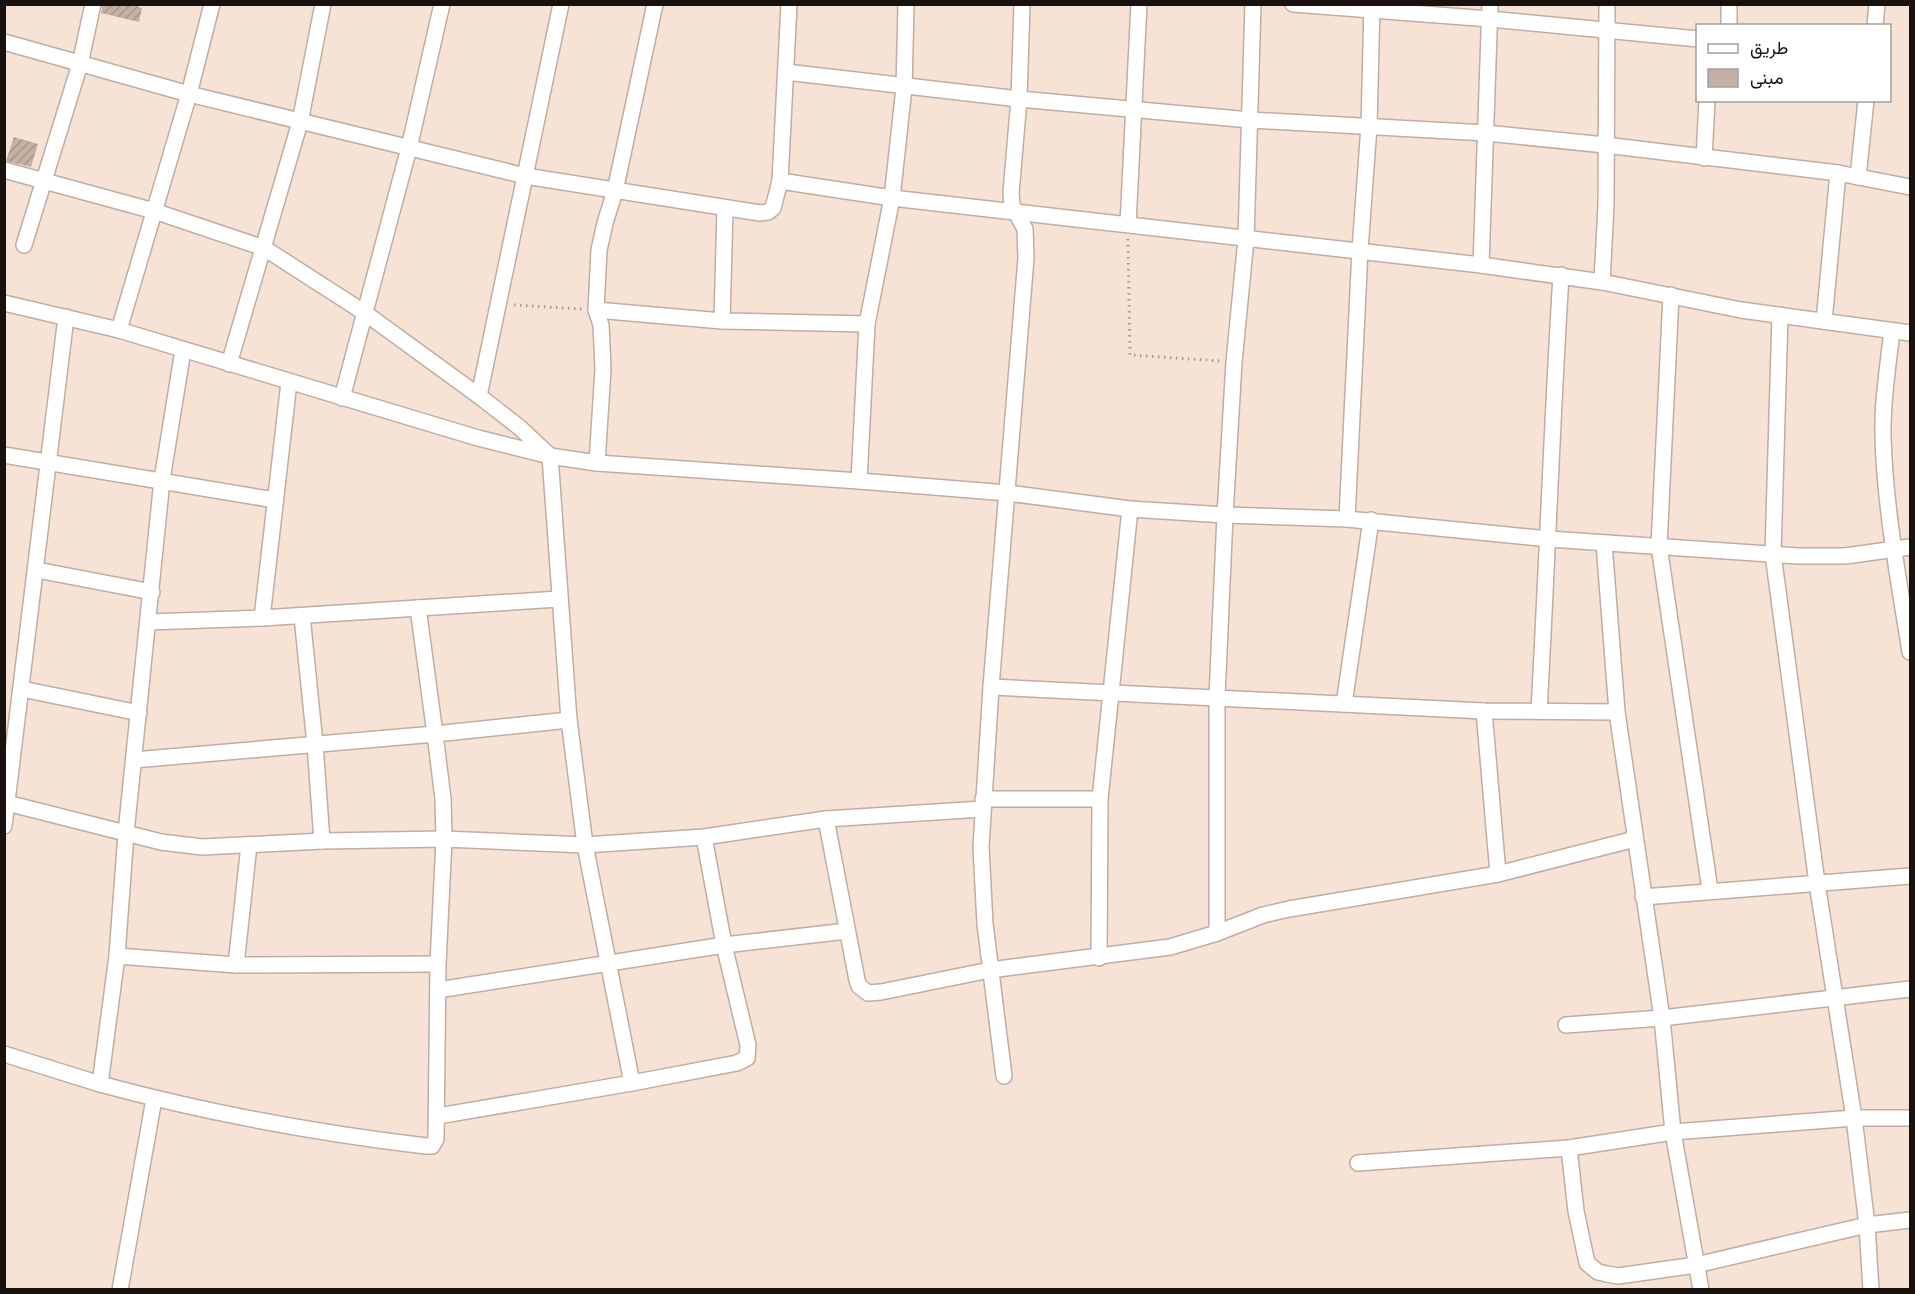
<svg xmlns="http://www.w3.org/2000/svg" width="1915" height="1294" font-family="Helvetica,Vazirmatn,sans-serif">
  <defs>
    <pattern id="building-hatch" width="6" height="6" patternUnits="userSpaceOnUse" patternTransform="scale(1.5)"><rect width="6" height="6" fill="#c4b0a4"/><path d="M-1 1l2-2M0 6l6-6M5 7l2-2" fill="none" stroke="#a8968c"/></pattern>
  </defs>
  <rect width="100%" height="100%" fill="#f7e2d6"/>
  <g fill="url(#building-hatch)">
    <path d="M 103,4 L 138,4 L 138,7 L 142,8 L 139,22 L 101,13 Z"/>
    <path d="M 14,137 L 38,144 L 31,167 L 6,161 Z"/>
  </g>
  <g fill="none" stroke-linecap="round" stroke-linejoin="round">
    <g stroke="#c1ada1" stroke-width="18">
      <g id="minor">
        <path d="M 1293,4 L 1490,19 L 1698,39"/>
        <path d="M 1729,26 L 1729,4"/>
        <path d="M 1875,26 L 1877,4"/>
        <path d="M 4,42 L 189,94 L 525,176 L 760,213 L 768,212 L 773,208 L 780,181 L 789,4"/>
        <path d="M 786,72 L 1019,99 L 1250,120 L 1486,133 L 1605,145 L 1838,173 L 1910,187"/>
        <path d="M 1704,158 L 1707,100"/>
        <path d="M 4,170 L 154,211 L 264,248 L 365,313 L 479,396 L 519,427 L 550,456 L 569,720 L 585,845 L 632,1083"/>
        <path d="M 1858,177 L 1866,100"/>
        <path d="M 780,181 L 892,198 L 1481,265 L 1602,282 L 1741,310 L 1910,333"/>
        <path d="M 1128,224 L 1139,4"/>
        <path d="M 24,245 L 80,64 L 93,4"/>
        <path d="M 1481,265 L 1490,4"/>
        <path d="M 1602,282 L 1606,205 L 1607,4"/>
        <path d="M 1671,295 L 1659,546 L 1710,890"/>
        <path d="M 4,303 L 119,330 L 478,438 L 550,456 L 597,463 L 859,481 L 1008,493 L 1130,509 L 1225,515 L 1347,519 L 1549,539 L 1798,556 L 1845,556 L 1910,547"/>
        <path d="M 596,310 L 722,321 L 867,324"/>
        <path d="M 1780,315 L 1773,554 L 1817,883 L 1854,1118 L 1867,1225 L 1871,1290"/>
        <path d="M 722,321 L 725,208"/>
        <path d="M 1824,321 L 1838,173"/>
        <path d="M 119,330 L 189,94 L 212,4"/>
        <path d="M 1892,331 C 1888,366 1882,402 1883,437 C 1885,509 1899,581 1910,652"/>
        <path d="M 229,364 L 300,122 L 323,4"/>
        <path d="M 479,396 L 561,4"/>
        <path d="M 342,398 L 409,148 L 442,4"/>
        <path d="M 4,455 L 275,500"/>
        <path d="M 597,463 L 603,369 L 601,325 L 596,310 L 599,250 L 605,223 L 615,191 L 655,4"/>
        <path d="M 859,481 L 867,324 L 892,198 L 904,88 L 906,4"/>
        <path d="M 1347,519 L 1360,250 L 1369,126 L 1372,4"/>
        <path d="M 1604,543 L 1617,712 L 1662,1018 L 1673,1132 L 1701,1290"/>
        <path d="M 37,570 L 152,592"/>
        <path d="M 418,608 L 435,734 L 569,720"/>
        <path d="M 302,616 L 315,744 L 322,841 L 444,839 L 585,845 L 704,837 L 826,819 L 982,809"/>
        <path d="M 262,618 L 289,382"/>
        <path d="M 149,622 L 262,618 L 559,599"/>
        <path d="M 991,687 L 1484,711 L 1617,712"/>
        <path d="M 22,689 L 139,713"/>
        <path d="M 1344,704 L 1371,520"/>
        <path d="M 1484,711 L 1498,874"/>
        <path d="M 1539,711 C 1547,566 1552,421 1561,275"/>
        <path d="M 983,799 L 1100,799 L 1130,509"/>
        <path d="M 7,803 L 161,842 L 202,847 L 322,841"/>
        <path d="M 826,819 L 857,980 L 859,986 L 868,993 L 881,992 L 990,970 L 1170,947 L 1217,933 L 1217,697 L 1225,515 L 1234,362 L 1246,239 L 1253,4"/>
        <path d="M 4,826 L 66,317"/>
        <path d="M 1643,897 L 1910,876"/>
        <path d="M 1217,933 L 1263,915 L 1289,909 L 1498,874 L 1635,839"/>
        <path d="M 117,956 L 236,965 L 438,964"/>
        <path d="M 1099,958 L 1100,799"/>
        <path d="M 236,965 L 249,845"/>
        <path d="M 438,990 L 724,945 L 847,931"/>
        <path d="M 1566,1025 L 1662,1018 L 1910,989"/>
        <path d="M 4,1054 L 100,1084 L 117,956 L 126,833 L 162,480 L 183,350"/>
        <path d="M 1004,1076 L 985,924 L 981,847 L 991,687 L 1026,258 L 1025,229 L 1012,205 L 1011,193 L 1019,99 L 1022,4"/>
        <path d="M 100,1084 C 207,1113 316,1133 426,1146 L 432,1146 L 436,1139 L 438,964 L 444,839 L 443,799 L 435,734 L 134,760"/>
        <path d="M 438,1116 L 632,1083 L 737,1063 L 747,1058 L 748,1045 L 724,945 L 704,837"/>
        <path d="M 1569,1148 L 1673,1132 L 1854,1118 L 1910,1118"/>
        <path d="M 1358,1163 L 1569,1148 L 1576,1211 L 1587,1263 L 1598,1272 L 1607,1274 L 1618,1276 L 1696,1265 L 1867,1225 L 1910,1220"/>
        <path d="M 120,1290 L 154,1099"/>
      </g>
    </g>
    <g stroke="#aa9a91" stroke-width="3" stroke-dasharray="1.5 4.5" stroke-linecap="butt">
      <path d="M 1128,239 L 1130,355 L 1221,361"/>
      <path d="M 514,305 L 583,309"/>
    </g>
    <use href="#minor" stroke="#fff" stroke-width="15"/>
  </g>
  <rect width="1915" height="1294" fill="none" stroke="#18110d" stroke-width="12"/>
  <rect x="1696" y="24" width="195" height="78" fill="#ffffff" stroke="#a3a09e" stroke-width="1.5"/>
  <rect x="1708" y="44" width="30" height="9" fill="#ffffff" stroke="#a3a09e" stroke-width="1.5"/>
  <text x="1750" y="54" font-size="18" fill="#18110d">طريق</text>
  <rect x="1708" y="69" width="30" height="18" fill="#c4b0a4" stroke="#a3a09e" stroke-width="1.5"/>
  <text x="1750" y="84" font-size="18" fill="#18110d">مبنى</text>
</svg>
